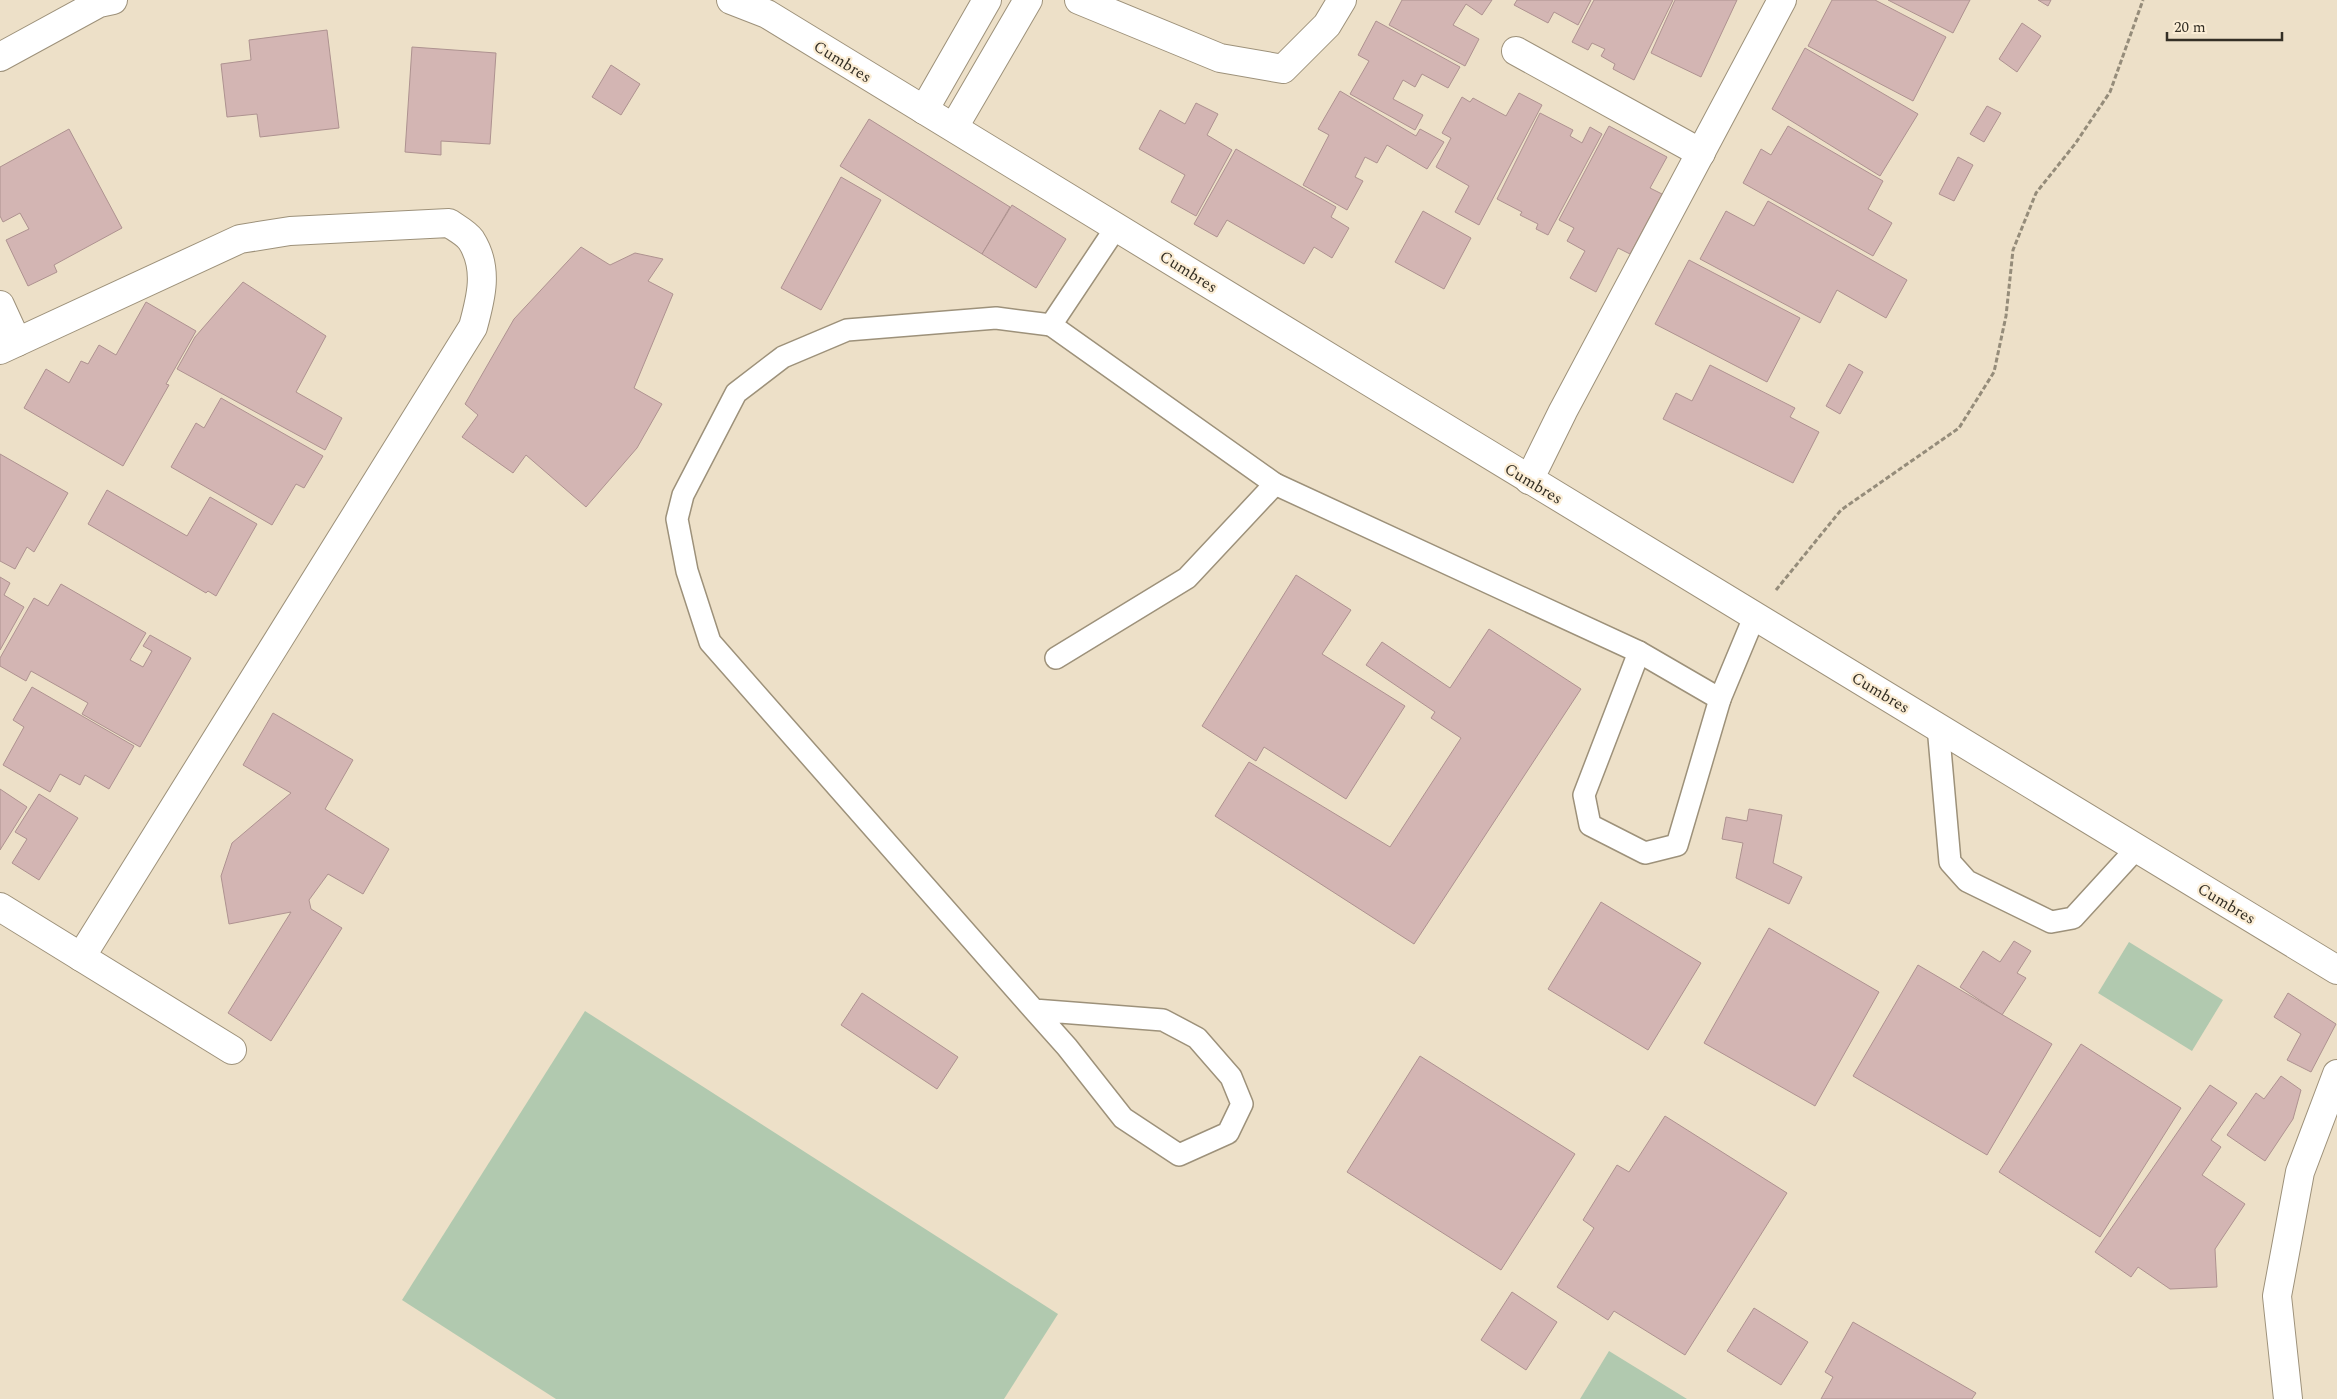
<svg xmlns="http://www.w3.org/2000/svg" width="2337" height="1399" font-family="Spectral,serif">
  <rect width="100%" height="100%" fill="#ede0c8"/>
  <g fill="#b1c9af">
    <path d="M 2129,942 L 2223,1000 L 2192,1051 L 2098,993 Z"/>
    <path d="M 585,1011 L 1058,1314 L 1004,1399 L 556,1399 L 402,1300 Z"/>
    <path d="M 1609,1351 L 1687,1399 L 1580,1399 Z"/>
  </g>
  <g fill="#d3b5b3" stroke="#ae9290">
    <path d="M 1402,0 L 1492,0 L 1482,15 L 1466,4 L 1453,25 L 1479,39 L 1465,66 L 1389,25 Z"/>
    <path d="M 1517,0 L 1591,0 L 1578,25 L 1554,12 L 1548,23 L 1514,5 Z"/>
    <path d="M 1594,0 L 1673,0 L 1634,80 L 1613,69 L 1615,64 L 1601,56 L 1605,49 L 1592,43 L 1588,50 L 1572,42 Z"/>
    <path d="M 1675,0 L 1737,0 L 1701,77 L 1651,53 Z"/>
    <path d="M 1832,0 L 1875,0 L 1946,37 L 1913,101 L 1808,46 Z"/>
    <path d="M 1888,0 L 1970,0 L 1953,33 Z"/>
    <path d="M 2038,0 L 2051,0 L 2048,6 Z"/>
    <path d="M 1376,21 L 1460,67 L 1448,88 L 1422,74 L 1415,87 L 1403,80 L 1393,99 L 1423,115 L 1415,130 L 1350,94 L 1369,61 L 1358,55 Z"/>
    <path d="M 2022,23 L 2041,36 L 2017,72 L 1999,59 Z"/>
    <path d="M 327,30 L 339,128 L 260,137 L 257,114 L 227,117 L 221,64 L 251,60 L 249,40 Z"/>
    <path d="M 412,47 L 496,53 L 490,144 L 441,141 L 441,155 L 405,152 Z"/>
    <path d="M 1805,48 L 1918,114 L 1880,176 L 1772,109 Z"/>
    <path d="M 611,65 L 640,84 L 621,115 L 592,97 Z"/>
    <path d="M 1340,91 L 1416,136 L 1420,129 L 1444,142 L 1427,169 L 1387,145 L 1377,163 L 1365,157 L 1355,177 L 1363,181 L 1347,210 L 1303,185 L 1329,135 L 1318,129 Z"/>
    <path d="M 1519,93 L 1542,105 L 1479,225 L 1455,212 L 1469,186 L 1436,167 L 1451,138 L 1442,133 L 1462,97 L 1470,102 L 1473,98 L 1506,116 Z"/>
    <path d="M 1196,103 L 1218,114 L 1207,135 L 1232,150 L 1196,216 L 1171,202 L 1185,175 L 1139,149 L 1160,110 L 1185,124 Z"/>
    <path d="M 1987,106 L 2001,113 L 1984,142 L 1970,134 Z"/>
    <path d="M 1540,113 L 1573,130 L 1570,136 L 1582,143 L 1590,127 L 1602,134 L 1548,235 L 1536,229 L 1538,224 L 1520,215 L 1522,212 L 1497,199 Z"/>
    <path d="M 869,119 L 1010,207 L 982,254 L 840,166 Z"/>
    <path d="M 1609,126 L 1667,157 L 1650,188 L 1662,194 L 1630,254 L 1618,248 L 1596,292 L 1570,278 L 1585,251 L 1567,241 L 1574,228 L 1559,220 Z"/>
    <path d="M 1788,126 L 1883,181 L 1868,209 L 1892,223 L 1873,256 L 1743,183 L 1761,149 L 1771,155 Z"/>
    <path d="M 69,129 L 122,228 L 54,265 L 57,272 L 28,286 L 6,240 L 29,229 L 20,213 L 3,222 L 0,216 L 0,167 Z"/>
    <path d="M 1236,149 L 1336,207 L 1331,217 L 1349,228 L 1332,258 L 1314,247 L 1304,264 L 1227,220 L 1217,237 L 1194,224 Z"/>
    <path d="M 1958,157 L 1973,165 L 1954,201 L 1939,194 Z"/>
    <path d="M 841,177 L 881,200 L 821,310 L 781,288 Z"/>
    <path d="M 1768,201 L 1907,280 L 1886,318 L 1837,290 L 1820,323 L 1700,259 L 1726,211 L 1754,226 Z"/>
    <path d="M 1012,205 L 1066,239 L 1036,288 L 982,254 Z"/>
    <path d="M 1423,211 L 1471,238 L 1444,289 L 1395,262 Z"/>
    <path d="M 581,247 L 610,265 L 635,253 L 663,259 L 648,281 L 673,294 L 634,388 L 662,404 L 637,448 L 586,507 L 526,455 L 513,473 L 462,437 L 478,415 L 465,404 L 514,319 Z"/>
    <path d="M 1689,260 L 1800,318 L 1767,382 L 1655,324 Z"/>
    <path d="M 243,282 L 326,336 L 296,392 L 342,418 L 325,450 L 177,369 L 195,337 Z"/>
    <path d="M 146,302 L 196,331 L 166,384 L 169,385 L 123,466 L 24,408 L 46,369 L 69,383 L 81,361 L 88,364 L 99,345 L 116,355 Z"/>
    <path d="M 1849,364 L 1863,372 L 1840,414 L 1826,406 Z"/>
    <path d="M 1710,365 L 1795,408 L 1790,417 L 1819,432 L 1793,483 L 1663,419 L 1676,393 L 1692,401 Z"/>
    <path d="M 221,398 L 323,456 L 304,488 L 296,484 L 272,525 L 171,467 L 196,423 L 204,428 Z"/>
    <path d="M 0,454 L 68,493 L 34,552 L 27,547 L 15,569 L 0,561 Z"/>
    <path d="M 107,490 L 187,536 L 210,497 L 257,524 L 216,596 L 208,591 L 206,593 L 88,524 Z"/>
    <path d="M 1296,575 L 1351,610 L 1322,654 L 1405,706 L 1346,799 L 1264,747 L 1256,761 L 1202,726 Z"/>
    <path d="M 0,577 L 10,583 L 4,595 L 24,607 L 0,650 Z"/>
    <path d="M 61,584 L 146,633 L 130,660 L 143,667 L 152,651 L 143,646 L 150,635 L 191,658 L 140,747 L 82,714 L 88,703 L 31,671 L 26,681 L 0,666 L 0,658 L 34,598 L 48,606 Z"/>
    <path d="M 1489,629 L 1581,689 L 1414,944 L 1215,816 L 1249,762 L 1390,847 L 1461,738 L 1431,718 L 1435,712 L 1366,665 L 1382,642 L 1450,688 Z"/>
    <path d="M 32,687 L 134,746 L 109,789 L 85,775 L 80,785 L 60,774 L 50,792 L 3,765 L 24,727 L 13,720 Z"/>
    <path d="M 273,713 L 353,760 L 325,809 L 389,849 L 363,894 L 328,874 L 309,900 L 311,909 L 342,928 L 271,1041 L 228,1013 L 291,912 L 229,924 L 221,876 L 232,843 L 291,793 L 243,765 Z"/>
    <path d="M 0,789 L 27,807 L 0,850 Z"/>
    <path d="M 39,794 L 78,818 L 39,880 L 12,863 L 27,839 L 15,832 Z"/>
    <path d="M 1749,809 L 1782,815 L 1773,863 L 1802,877 L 1789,904 L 1736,878 L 1743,843 L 1722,839 L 1726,817 L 1747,821 Z"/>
    <path d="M 1601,902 L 1701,963 L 1648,1050 L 1548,989 Z"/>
    <path d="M 1769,928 L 1879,992 L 1815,1106 L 1704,1043 Z"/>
    <path d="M 2014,941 L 2031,951 L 2017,973 L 2026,978 L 2002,1015 L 1960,987 L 1983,951 L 2000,962 Z"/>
    <path d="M 1918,965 L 2052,1044 L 1987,1155 L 1853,1076 Z"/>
    <path d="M 862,993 L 958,1057 L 937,1089 L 841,1025 Z"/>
    <path d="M 2288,993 L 2336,1024 L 2311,1072 L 2287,1060 L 2301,1034 L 2274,1017 Z"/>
    <path d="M 2081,1044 L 2181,1108 L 2100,1237 L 1999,1172 Z"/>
    <path d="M 1420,1056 L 1575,1154 L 1501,1270 L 1347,1172 Z"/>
    <path d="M 2281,1076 L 2301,1090 L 2293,1119 L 2265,1161 L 2227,1135 L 2256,1093 L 2264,1099 Z"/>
    <path d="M 2210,1085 L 2237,1103 L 2211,1140 L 2221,1147 L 2202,1175 L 2245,1204 L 2215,1249 L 2217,1287 L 2170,1289 L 2138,1267 L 2131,1277 L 2095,1252 Z"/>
    <path d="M 1665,1116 L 1787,1193 L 1685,1355 L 1614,1311 L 1608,1320 L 1557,1287 L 1594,1228 L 1583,1220 L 1617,1165 L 1629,1172 Z"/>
    <path d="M 1512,1292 L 1557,1322 L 1526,1370 L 1481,1340 Z"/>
    <path d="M 1754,1308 L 1808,1342 L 1781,1385 L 1727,1351 Z"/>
    <path d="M 1853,1322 L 1976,1393 L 1972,1399 L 1821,1399 L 1833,1377 L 1825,1372 Z"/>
  </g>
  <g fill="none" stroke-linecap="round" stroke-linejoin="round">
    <g stroke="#9d917a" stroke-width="24">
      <g id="service">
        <path d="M 1051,325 L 1275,484 L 1639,652 L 1720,699 L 1755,615"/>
        <path d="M 1639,652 L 1584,795 L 1590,825 L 1645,853 L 1677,845 L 1720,699"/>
        <path d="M 1056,658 L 1187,578 L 1275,484"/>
        <path d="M 1938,726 L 1950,862 L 1967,881 L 2051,922 L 2073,918 L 2137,848"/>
        <path d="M 1034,1010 L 1163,1020 L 1197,1038 L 1231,1077 L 1242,1104 L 1228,1133 L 1179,1155 L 1123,1118 L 1067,1047 L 1034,1010 L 710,642 L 687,571 L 677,519 L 683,495 L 736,393 L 783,357 L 847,330 L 996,318 L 1051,325 L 1117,226"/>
      </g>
    </g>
    <g stroke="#9d917a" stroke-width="30">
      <g id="minor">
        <path d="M 1079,0 L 1220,58 L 1283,69 L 1327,25 L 1342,0"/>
        <path d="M 1516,51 L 1701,153"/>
        <path d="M 924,110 L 987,0"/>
        <path d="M 954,127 L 1028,0"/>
        <path d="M 0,305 L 17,342"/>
        <path d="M 0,350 L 240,239 L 290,231 L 449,223 C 456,228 466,233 471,240 C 489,268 481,298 473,327 L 81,957"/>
        <path d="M 1529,480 L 1563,411 L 1782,0"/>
        <path d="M 0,907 L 232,1050"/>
        <path d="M 2288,1399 L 2277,1296 L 2300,1172 L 2337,1074"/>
      </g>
    </g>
    <g stroke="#9d917a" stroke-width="30">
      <g id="tertiary">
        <path d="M 731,0 L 767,14 C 1289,335 1814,650 2337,970"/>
        <path d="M 0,57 L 99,3 L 113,0"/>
      </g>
    </g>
    <path stroke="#958c7a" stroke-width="3" stroke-dasharray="5 2.5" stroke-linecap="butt" d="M 1776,590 L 1841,510 L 1959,428 L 1994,372 L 2006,316 L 2013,250 L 2036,193 L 2075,144 L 2110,92 L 2143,0"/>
    <use href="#service" stroke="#fff" stroke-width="21"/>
    <use href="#minor" stroke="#fff" stroke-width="28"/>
    <use href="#tertiary" stroke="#fff" stroke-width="28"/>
  </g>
  <g text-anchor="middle" stroke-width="4.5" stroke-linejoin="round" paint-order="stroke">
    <g font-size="16" fill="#342f25" stroke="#fbedd5">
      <text transform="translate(843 61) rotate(32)" y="6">Cumbres</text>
      <text transform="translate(1189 271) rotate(32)" y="6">Cumbres</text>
      <text transform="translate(1534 483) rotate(31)" y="6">Cumbres</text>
      <text transform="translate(1881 692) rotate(31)" y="6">Cumbres</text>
      <text transform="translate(2227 903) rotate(31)" y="6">Cumbres</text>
    </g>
  </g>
  <path d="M2167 32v8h115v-8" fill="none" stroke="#342f25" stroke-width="2.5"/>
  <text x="2174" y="32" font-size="15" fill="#342f25" stroke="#fbedd5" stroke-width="4" paint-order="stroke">20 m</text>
</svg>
